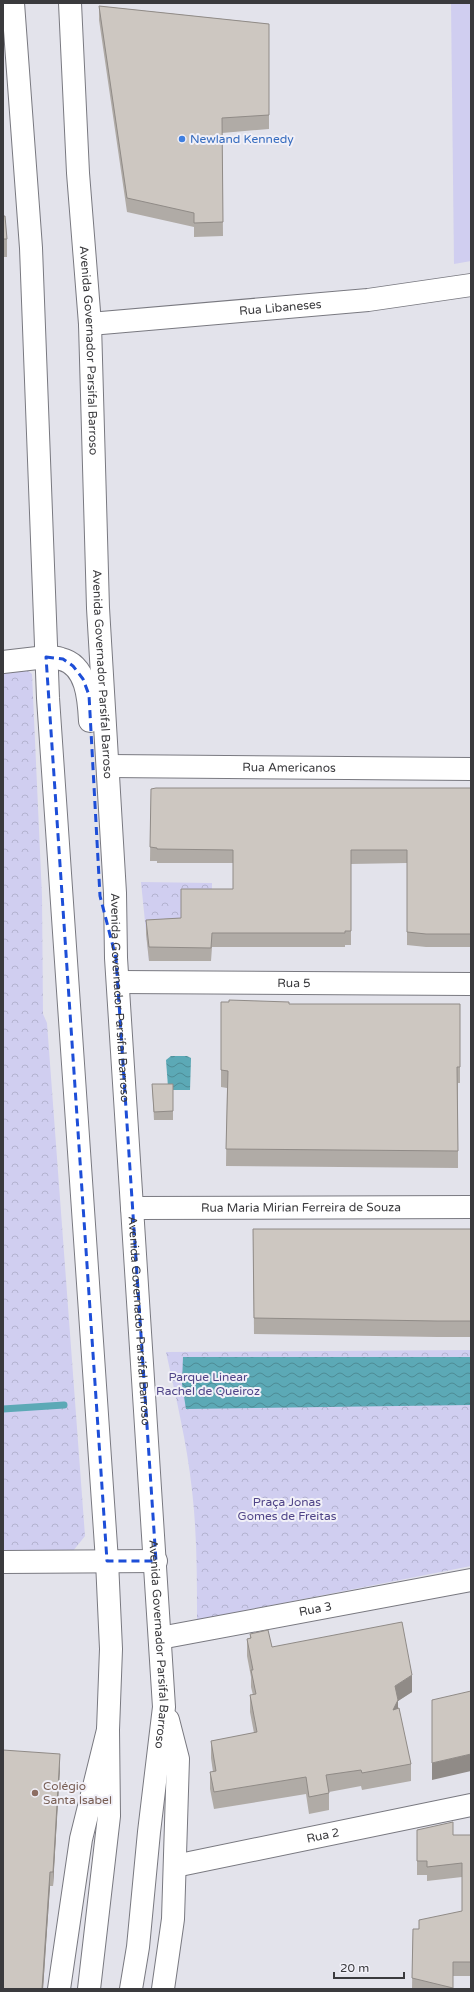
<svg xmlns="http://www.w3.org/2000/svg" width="474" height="1992" font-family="'Varela Round',sans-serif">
  <defs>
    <pattern id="park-crowns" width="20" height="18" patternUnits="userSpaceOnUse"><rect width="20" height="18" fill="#d0cef0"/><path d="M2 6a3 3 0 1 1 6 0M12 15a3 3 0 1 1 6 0" fill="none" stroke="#b3b2cf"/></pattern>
    <pattern id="water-waves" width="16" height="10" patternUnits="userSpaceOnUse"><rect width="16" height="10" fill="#5ca9b6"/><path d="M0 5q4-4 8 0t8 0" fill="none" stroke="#4d8b95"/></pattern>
  </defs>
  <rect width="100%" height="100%" fill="#e3e3eb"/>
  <path fill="#d0cef0" d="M 451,3 L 471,3 L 471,261 L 454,264 Z"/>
  <g fill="url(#park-crowns)">
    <path d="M 27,670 L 32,674 L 42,896 L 43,1014 L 47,1023 L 85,1536 L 73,1551 L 3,1551 L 3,673 Z"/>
    <path d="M 141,882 L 212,883 L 211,961 L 149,961 Z"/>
    <path d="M 471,1350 L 471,1566 L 197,1620 C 197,1577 197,1533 192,1490 C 187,1443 176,1398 166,1352 Z"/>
  </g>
  <g fill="url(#water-waves)">
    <path d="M 171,1056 L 187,1056 L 191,1058 L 190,1090 L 172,1090 L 168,1087 L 166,1060 Z"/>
    <path d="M 183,1357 L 471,1357 L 471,1405 L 186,1409 L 182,1384 Z"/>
  </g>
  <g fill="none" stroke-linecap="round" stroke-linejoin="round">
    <path stroke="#5ca9b6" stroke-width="7" d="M 3,1409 L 64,1405"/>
    <g stroke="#797980" stroke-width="24">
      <g id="minor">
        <path id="s1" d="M 90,324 L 368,300 L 471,285"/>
        <path d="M 3,662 L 46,657"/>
        <path id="s2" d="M 108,766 L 471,769"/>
        <path id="s3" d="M 118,982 L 471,984"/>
        <path id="s4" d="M 132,1208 L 471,1207"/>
        <path d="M 3,1562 L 156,1561"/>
        <path id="s5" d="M 160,1638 L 471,1580"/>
        <path id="s6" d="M 175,1866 L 471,1805"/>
      </g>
    </g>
    <g stroke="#797980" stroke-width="24">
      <g id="major">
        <path d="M 13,3 L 31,248 L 48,698 L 107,1561 L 111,1649 L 108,1730 L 109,1816 L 89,1989"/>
        <path id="s7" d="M 70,3 L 78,173 L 90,324 L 98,608 L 115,893 L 116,958 L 164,1707 L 149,1832 L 138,1947 L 131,1989"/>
        <path d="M 46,657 C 51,658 57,657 61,659 C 87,665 89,700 90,721"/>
        <path d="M 163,1989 L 173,1919 L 178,1759 L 168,1720"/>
      </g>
    </g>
    <g stroke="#797980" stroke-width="24">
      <path id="highway" d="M 59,1989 L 81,1839 L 108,1730"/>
    </g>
    <use href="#minor" stroke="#fff" stroke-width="22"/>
    <use href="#major" stroke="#fff" stroke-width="22"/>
    <use href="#highway" stroke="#fff" stroke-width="22"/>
  </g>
  <g fill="#b0aba6">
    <path d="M 99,6 L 269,24 L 269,129 L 222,133 L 223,236 L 194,237 L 194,227 L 127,212 L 99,20 Z"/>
    <path d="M 3,216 L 7,239 L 7,257 L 3,257 Z"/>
    <path d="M 471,788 L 471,947 L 426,947 L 407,945 L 407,863 L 351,864 L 351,945 L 345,945 L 345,947 L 212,947 L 211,961 L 149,961 L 146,934 L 146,920 L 181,918 L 233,889 L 233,863 L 157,863 L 157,861 L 150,861 L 151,789 Z"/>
    <path d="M 221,1002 L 289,1004 L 460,1004 L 460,1083 L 458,1083 L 458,1168 L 226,1166 L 227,1088 L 221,1087 Z"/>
    <path d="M 152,1084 L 173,1084 L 173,1120 L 154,1120 Z"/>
    <path d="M 253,1229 L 471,1229 L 471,1337 L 437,1337 L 254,1334 Z"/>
    <path d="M 250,1634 L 272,1647 L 412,1692 L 398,1701 L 398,1709 L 411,1764 L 411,1781 L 362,1790 L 361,1786 L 329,1792 L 329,1810 L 309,1814 L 306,1794 L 214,1809 L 210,1789 L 210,1772 L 213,1772 L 211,1758 L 211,1741 L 254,1733 L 250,1712 L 250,1695 L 253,1695 L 251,1687 L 251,1677 L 247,1656 L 247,1639 L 250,1638 Z"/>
    <path d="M 60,1768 L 53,1886 L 50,1886 L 43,1989 L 3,1989 Z"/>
    <path d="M 417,1830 L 453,1835 L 471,1835 L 471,1976 L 453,1976 L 453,1989 L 412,1989 L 413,1929 L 419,1929 L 462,1911 L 462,1877 L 427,1881 L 427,1875 L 417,1875 Z"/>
  </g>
  <g fill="#908b87">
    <path d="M 412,1675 L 412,1692 L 398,1701 L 398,1717 L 393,1710 L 395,1686 Z"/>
    <path d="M 60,1754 L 60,1768 L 53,1886 L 53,1872 Z"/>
    <path d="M 471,1754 L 471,1771 L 432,1780 L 432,1763 Z"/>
    <path d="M 50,1872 L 50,1886 L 43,1989 L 42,1989 Z"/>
  </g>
  <g fill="#cdc7c1" stroke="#908b87">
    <path d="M 99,6 L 269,24 L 269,115 L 222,118 L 223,222 L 194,223 L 194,213 L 127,198 Z"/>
    <path d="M 3,216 L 5,216 L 7,239 L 3,239 Z"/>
    <path d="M 156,788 L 471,788 L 471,934 L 426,934 L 407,932 L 407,850 L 351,850 L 351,931 L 345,931 L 345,933 L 212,933 L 211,948 L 149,947 L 146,920 L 181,918 L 181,889 L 233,889 L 233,850 L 157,849 L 157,848 L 150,847 L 151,789 Z"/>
    <path d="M 229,1000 L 289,1002 L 289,1004 L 460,1004 L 460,1067 L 457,1067 L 458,1151 L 226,1149 L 228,1071 L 221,1070 L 221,1002 L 229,1002 Z"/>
    <path d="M 152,1084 L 173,1084 L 173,1111 L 154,1112 Z"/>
    <path d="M 253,1229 L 471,1229 L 471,1321 L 437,1321 L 254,1318 Z"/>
    <path d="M 402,1622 L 412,1675 L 395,1686 L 398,1700 L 393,1710 L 399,1708 L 411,1764 L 362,1773 L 361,1770 L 326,1775 L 329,1793 L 309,1797 L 306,1777 L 214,1792 L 210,1772 L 216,1771 L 211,1741 L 257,1732 L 250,1695 L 256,1694 L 251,1670 L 253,1670 L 247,1639 L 251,1638 L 250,1634 L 268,1630 L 272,1647 Z"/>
    <path d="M 471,1691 L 471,1754 L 432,1763 L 432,1700 Z"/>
    <path d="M 3,1750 L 60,1754 L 53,1872 L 50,1872 L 42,1989 L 3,1989 Z"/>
    <path d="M 453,1822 L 453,1835 L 471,1835 L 471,1962 L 453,1962 L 453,1988 L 412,1978 L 413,1929 L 419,1929 L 419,1920 L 462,1911 L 462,1863 L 427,1867 L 427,1861 L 417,1861 L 417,1830 Z"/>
  </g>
  <path fill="none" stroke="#1d4ed8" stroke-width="3" stroke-dasharray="8 5" stroke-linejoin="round" d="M 46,657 L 63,659 L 73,666 L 83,679 L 89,695 L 100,896 L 116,958 L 156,1561 L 107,1561 Z"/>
  <circle fill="#3f7fe0" stroke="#f1f0f8" stroke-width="1.5" cx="182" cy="139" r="4"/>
  <circle fill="#8d6e63" stroke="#f1f0f8" stroke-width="1.5" cx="35" cy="1793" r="4"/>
  <g text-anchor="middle" stroke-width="4" stroke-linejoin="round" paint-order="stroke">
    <g font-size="12" fill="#366cbe" stroke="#f1f0f8" text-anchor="start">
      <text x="190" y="143">Newland Kennedy</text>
    </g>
    <g font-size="12" fill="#3a3a3d" stroke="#f1f0f8">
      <text dy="4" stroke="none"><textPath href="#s1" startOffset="191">Rua Libaneses</textPath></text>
      <text dy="4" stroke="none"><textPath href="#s7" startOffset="348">Avenida Governador Parsifal Barroso</textPath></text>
      <text dy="4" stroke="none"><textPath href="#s7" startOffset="672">Avenida Governador Parsifal Barroso</textPath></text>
      <text dy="4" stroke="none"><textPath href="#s2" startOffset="181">Rua Americanos</textPath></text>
      <text dy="4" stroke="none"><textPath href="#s3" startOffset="176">Rua 5</textPath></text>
      <text dy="4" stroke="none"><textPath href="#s7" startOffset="996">Avenida Governador Parsifal Barroso</textPath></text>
      <text dy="4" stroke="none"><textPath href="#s4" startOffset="169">Rua Maria Mirian Ferreira de Souza</textPath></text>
      <text dy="4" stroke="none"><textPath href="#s7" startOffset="1320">Avenida Governador Parsifal Barroso</textPath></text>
      <text dy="4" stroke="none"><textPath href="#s5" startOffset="158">Rua 3</textPath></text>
      <text dy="4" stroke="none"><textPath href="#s7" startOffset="1644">Avenida Governador Parsifal Barroso</textPath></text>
      <text dy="4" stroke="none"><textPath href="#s6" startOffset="151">Rua 2</textPath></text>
    </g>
    <g font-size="12" fill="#504588" stroke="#f1f0f8">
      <text x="208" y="1381">Parque Linear<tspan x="208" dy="14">Rachel de Queiroz</tspan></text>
      <text x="287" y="1506">Praça Jonas<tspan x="287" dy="14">Gomes de Freitas</tspan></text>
    </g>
    <g font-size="12" fill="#785e54" stroke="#f1f0f8" text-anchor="start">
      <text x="43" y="1790">Colégio<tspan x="43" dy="14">Santa Isabel</tspan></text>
    </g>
  </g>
  <rect width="474" height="1992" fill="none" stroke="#3a3a3d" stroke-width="8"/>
  <path d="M334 1972v6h70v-6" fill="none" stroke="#3a3a3d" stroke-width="2"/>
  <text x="340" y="1972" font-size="12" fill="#3a3a3d" stroke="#f1f0f8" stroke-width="3" paint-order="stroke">20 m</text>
</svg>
